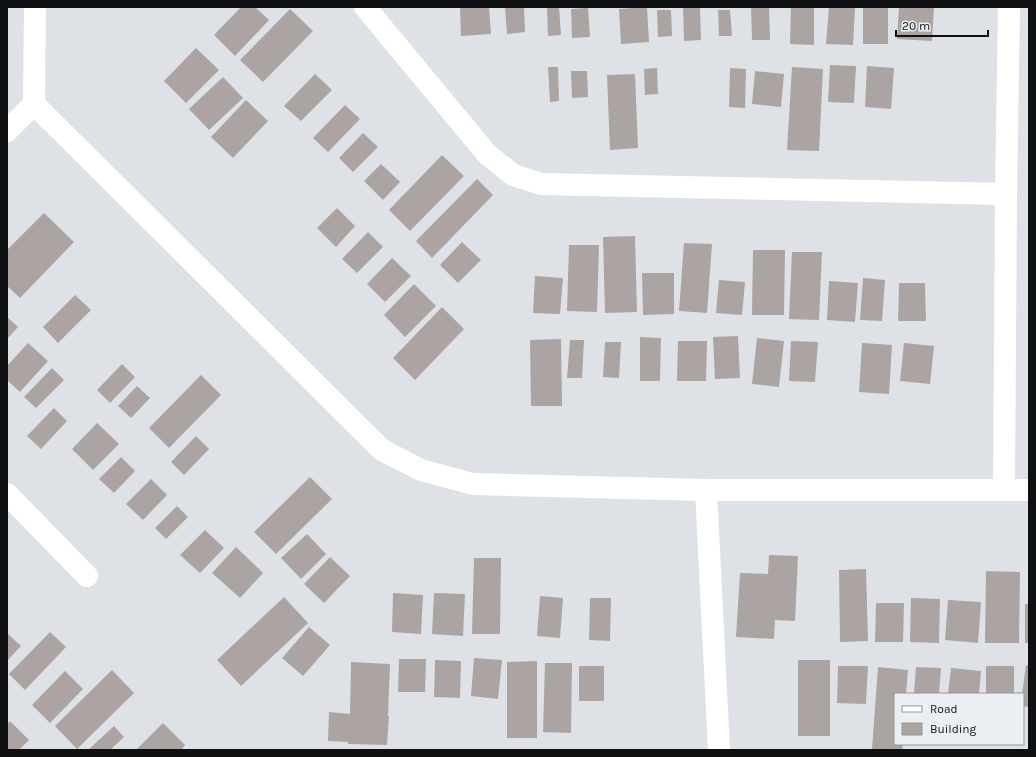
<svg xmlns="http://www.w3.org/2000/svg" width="1036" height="757" font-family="Karla,sans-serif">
  <rect width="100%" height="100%" fill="#dee2e7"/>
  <g fill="#aba4a3">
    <path d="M 241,7 L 255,7 L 269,20 L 235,56 L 214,35 Z"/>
    <path d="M 460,7 L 489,7 L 491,34 L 461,36 Z"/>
    <path d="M 505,7 L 524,7 L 525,32 L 507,34 Z"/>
    <path d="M 547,7 L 559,7 L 561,35 L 548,36 Z"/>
    <path d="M 647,7 L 649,42 L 621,44 L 619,9 Z"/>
    <path d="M 683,7 L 700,7 L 701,40 L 684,41 Z"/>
    <path d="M 751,7 L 769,7 L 770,40 L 752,40 Z"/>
    <path d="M 791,7 L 814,7 L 814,45 L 790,44 Z"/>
    <path d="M 829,7 L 855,7 L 853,45 L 826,44 Z"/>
    <rect x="863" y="7" width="25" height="37"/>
    <path d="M 899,7 L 934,7 L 932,41 L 897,39 Z"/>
    <path d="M 588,8 L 590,37 L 572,38 L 571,9 Z"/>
    <path d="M 290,9 L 313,31 L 263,82 L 240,60 Z"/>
    <path d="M 657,10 L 671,10 L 672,36 L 658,37 Z"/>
    <path d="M 718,10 L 730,10 L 732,36 L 719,36 Z"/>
    <path d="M 196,48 L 219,70 L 186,103 L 164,81 Z"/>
    <path d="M 830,65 L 856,66 L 854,103 L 828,102 Z"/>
    <path d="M 867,66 L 894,68 L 891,109 L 865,107 Z"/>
    <path d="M 548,67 L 558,67 L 559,101 L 550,102 Z"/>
    <path d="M 792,67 L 823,69 L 819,151 L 787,150 Z"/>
    <path d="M 657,68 L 658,94 L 645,95 L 644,69 Z"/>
    <path d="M 730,68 L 746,69 L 745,108 L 729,107 Z"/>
    <path d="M 571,71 L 587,71 L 588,97 L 572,98 Z"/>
    <path d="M 755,71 L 784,74 L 781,107 L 752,104 Z"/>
    <path d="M 315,74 L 332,90 L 301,121 L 284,106 Z"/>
    <path d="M 635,74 L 638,148 L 610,150 L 607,75 Z"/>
    <path d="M 223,77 L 243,98 L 209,130 L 189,109 Z"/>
    <path d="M 246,100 L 268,121 L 233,158 L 211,137 Z"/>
    <path d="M 345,105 L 360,119 L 328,152 L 313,138 Z"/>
    <path d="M 363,133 L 378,147 L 353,172 L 339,158 Z"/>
    <path d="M 442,155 L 464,176 L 410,231 L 389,210 Z"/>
    <path d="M 381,164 L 400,182 L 383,200 L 364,181 Z"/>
    <path d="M 477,179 L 493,195 L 432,258 L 416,241 Z"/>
    <path d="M 337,208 L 355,226 L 336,247 L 317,228 Z"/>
    <path d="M 44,213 L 74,242 L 20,298 L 7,286 L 7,250 Z"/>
    <path d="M 368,232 L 383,247 L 357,273 L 342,259 Z"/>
    <path d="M 635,236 L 637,312 L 605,313 L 603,237 Z"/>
    <path d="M 462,242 L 481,260 L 458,283 L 440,265 Z"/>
    <path d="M 684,243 L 712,244 L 707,313 L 679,311 Z"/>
    <path d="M 569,245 L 599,245 L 597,312 L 567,311 Z"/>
    <path d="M 753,250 L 785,250 L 784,315 L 752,315 Z"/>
    <path d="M 792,252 L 822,252 L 819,320 L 789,319 Z"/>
    <path d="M 392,258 L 411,276 L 385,302 L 367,284 Z"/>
    <path d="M 642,273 L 674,273 L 674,314 L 643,315 Z"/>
    <path d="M 535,276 L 563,278 L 560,314 L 533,313 Z"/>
    <path d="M 863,278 L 885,280 L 882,321 L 860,320 Z"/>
    <path d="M 719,280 L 745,282 L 742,315 L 716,313 Z"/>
    <path d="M 829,281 L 858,283 L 855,322 L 827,320 Z"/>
    <path d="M 899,283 L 925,283 L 926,321 L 898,321 Z"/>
    <path d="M 414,284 L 436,306 L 405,337 L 384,315 Z"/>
    <path d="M 75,295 L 91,310 L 58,343 L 43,327 Z"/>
    <path d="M 442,307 L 464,329 L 415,380 L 393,358 Z"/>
    <path d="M 7,317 L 18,327 L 7,339 Z"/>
    <path d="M 738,336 L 740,378 L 715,379 L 713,337 Z"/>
    <path d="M 640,337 L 661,338 L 660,381 L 640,381 Z"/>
    <path d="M 757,338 L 784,341 L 779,387 L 752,384 Z"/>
    <path d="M 561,339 L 562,406 L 531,406 L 530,340 Z"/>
    <path d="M 570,340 L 584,340 L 582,378 L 567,378 Z"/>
    <path d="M 678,341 L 707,341 L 706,381 L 677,381 Z"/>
    <path d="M 791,341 L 818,342 L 815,382 L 789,381 Z"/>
    <path d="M 605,342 L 621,342 L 619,378 L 603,377 Z"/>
    <path d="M 28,343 L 48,361 L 20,392 L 7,380 L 7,366 Z"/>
    <path d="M 862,343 L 892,345 L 889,394 L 859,392 Z"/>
    <path d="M 904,343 L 934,346 L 930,384 L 900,381 Z"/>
    <path d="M 122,364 L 135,377 L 110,403 L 97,390 Z"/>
    <path d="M 52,368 L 64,380 L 36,408 L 24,397 Z"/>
    <path d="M 201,375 L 221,395 L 169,448 L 149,428 Z"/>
    <path d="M 137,386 L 150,398 L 131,418 L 118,406 Z"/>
    <path d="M 54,408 L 67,421 L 41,449 L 27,436 Z"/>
    <path d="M 97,423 L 119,444 L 93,470 L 72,449 Z"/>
    <path d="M 196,436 L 209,449 L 184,475 L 171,462 Z"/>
    <path d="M 121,457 L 135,471 L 114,493 L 99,479 Z"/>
    <path d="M 310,477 L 332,499 L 276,554 L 254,532 Z"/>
    <path d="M 151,479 L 167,495 L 143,520 L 126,504 Z"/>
    <path d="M 177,506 L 188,517 L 166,539 L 155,528 Z"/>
    <path d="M 205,530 L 224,548 L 200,573 L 180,555 Z"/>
    <path d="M 307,534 L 326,554 L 301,579 L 281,558 Z"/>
    <path d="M 236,547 L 263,573 L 240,598 L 212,573 Z"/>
    <path d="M 769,555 L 798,556 L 795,621 L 775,620 L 774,639 L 736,637 L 740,573 L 768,574 Z"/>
    <path d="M 330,557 L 350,576 L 324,603 L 304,584 Z"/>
    <path d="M 474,558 L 501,558 L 500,634 L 472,634 Z"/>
    <path d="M 866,569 L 868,641 L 840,642 L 839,570 Z"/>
    <path d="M 986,571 L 1020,572 L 1019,643 L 985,643 Z"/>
    <path d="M 393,593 L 423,595 L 421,634 L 392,632 Z"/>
    <path d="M 434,593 L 465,594 L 463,636 L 432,634 Z"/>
    <path d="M 540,596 L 563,598 L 560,638 L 537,636 Z"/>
    <path d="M 284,597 L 308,623 L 241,686 L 217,660 Z"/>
    <path d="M 590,598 L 611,598 L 610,641 L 589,640 Z"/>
    <path d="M 911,598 L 940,599 L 939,643 L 910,642 Z"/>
    <path d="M 948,600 L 981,602 L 978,643 L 945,640 Z"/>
    <path d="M 876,603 L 904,603 L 903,642 L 875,642 Z"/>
    <rect x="1025" y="604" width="4" height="39"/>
    <path d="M 309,627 L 330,645 L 303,676 L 282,658 Z"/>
    <path d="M 50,632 L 66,647 L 25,690 L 9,674 Z"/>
    <path d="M 7,633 L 21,646 L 7,661 Z"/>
    <path d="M 474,658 L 502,660 L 498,699 L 471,696 Z"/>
    <path d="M 399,659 L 426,659 L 425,692 L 398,692 Z"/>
    <path d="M 435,660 L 461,661 L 460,698 L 434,697 Z"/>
    <rect x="798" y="660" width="32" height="76"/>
    <path d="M 537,661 L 537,738 L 507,738 L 507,662 Z"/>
    <path d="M 351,662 L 390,664 L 388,716 L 389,716 L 387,745 L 348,744 L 348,742 L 328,741 L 329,712 L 350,714 Z"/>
    <path d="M 545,663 L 572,663 L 571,733 L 543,732 Z"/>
    <path d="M 1026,665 L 1029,666 L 1029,707 L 1023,706 L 1022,694 Z"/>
    <rect x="579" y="666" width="25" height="35"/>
    <path d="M 838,666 L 868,666 L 866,704 L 837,703 Z"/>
    <rect x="986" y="666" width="28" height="28"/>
    <path d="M 878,667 L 908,670 L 906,694 L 895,694 L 895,744 L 903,744 L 902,750 L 872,749 Z"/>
    <path d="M 916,667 L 941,668 L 939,694 L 914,694 Z"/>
    <path d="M 951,668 L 981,671 L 979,694 L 948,694 Z"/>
    <path d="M 112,670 L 134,693 L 77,749 L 55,726 Z"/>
    <path d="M 65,671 L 83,689 L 50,723 L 32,705 Z"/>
    <path d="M 10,721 L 29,740 L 19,750 L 7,750 L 7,725 Z"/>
    <path d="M 163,723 L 185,745 L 181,750 L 136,750 Z"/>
    <path d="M 114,726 L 124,737 L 110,750 L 88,750 Z"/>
  </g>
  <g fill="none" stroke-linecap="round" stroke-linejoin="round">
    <g stroke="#fff" stroke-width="22">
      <path d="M 365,7 L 487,154 L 513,175 L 541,184 L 1006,194"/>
      <path d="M 34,104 L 382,450 L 421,470 L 473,484 L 706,490 L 1029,490"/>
      <path d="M 7,131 L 34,104 L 35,7"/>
      <path d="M 706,490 L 719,750"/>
      <path d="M 1004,490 L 1006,194 L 1009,7"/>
      <path d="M 7,494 L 87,576"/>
    </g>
  </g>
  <rect width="1036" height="757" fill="none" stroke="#0e1012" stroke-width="16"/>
  <rect x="894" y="693" width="130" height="52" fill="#ebeff4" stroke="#93969a"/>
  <rect x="902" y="706" width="20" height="6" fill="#ffffff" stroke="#93969a"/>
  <text x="930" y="713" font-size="12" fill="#0e1012">Road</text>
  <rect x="902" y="723" width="20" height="12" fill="#aba4a3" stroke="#93969a"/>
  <text x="930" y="733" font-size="12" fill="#0e1012">Building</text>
  <path d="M896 30v6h92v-6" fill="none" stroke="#0e1012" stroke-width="2"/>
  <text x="902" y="30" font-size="12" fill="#0e1012" stroke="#ebeff4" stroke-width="3" paint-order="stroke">20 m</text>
</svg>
